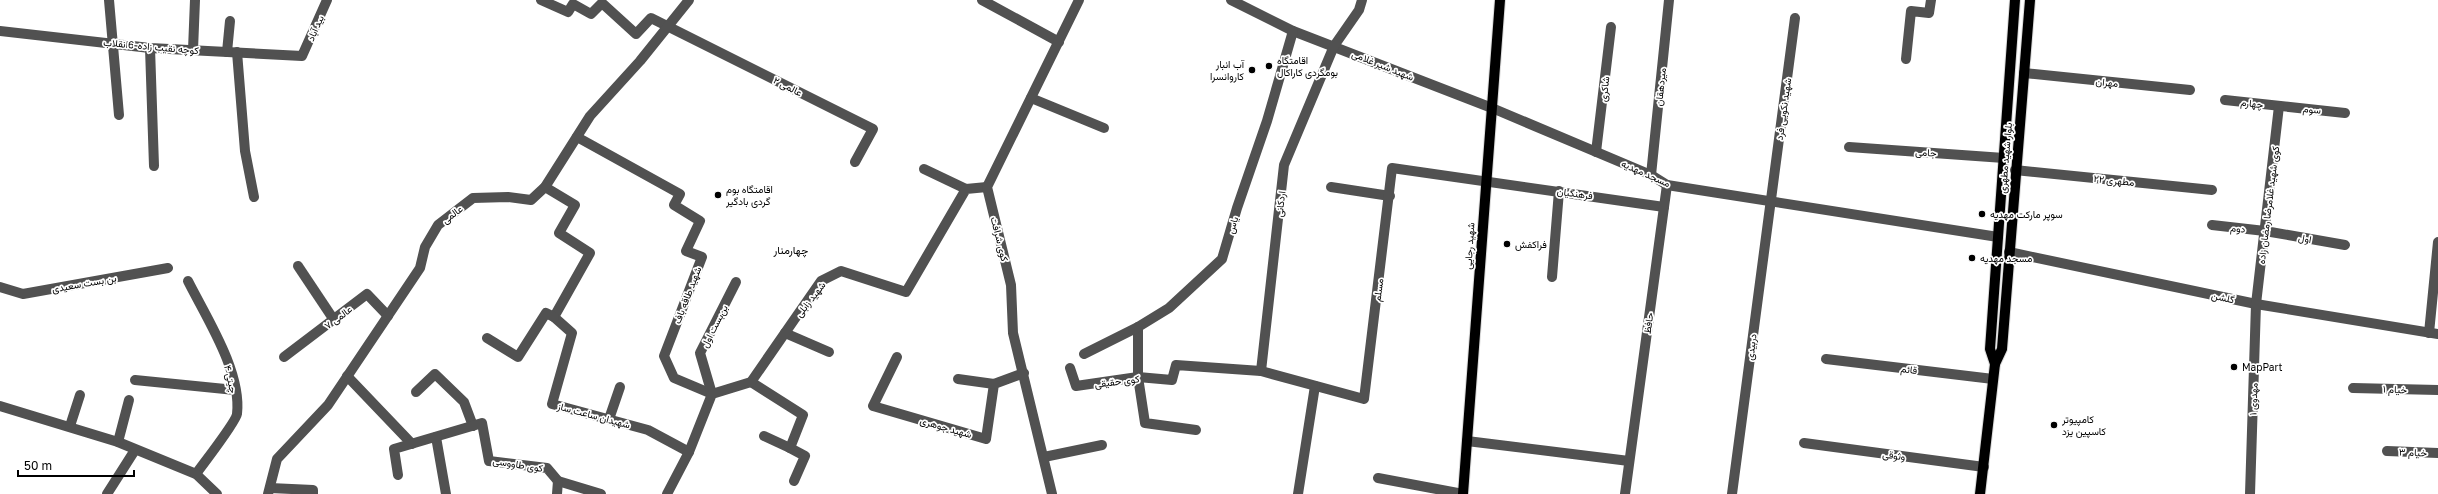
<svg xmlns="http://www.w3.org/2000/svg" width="2438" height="494" font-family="'Golos Text',Vazirmatn,sans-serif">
  <rect width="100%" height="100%" fill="#fff"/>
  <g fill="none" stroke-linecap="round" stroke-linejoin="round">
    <g stroke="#dbdbdb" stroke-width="12">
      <g id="major">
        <path d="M 1995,364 L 1990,349 L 2015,0"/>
        <path d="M 1463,494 L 1500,0"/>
        <path d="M 1980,494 L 1995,364 L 2002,349 L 2030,0"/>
      </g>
    </g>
    <g stroke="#515151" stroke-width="10">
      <path d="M 109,0 L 119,115"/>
      <path d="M 541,0 L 568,12 L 573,4 L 591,14 L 602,3 L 636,34 L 651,18 L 873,129 L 855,162"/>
      <path d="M 982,0 L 1059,42"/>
      <path d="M 1231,0 L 1293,31 L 1492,108 L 1651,175 L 1667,185 L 1998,237"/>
      <path d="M 0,31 L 150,48 L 302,56 L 327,0"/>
      <path d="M 150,48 L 154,166"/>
      <path d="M 193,50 L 195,0"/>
      <path d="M 227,52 L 230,21"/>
      <path d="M 237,52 L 245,151 L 254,197"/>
      <path d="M 1906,59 L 1911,11 L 1929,13 L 1931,0"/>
      <path d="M 2024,73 L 2190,90"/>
      <path d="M 1031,98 L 1104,128"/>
      <path d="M 2225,100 L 2345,113"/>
      <path d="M 577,137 L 680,194 L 674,205 L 700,221 L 686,251 L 702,257 L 664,356 L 674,378 L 712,394"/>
      <path d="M 1849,147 L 2004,158"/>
      <path d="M 1596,152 L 1611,27"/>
      <path d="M 924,169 L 966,189"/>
      <path d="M 2015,170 L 2212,190"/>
      <path d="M 1651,175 L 1669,0"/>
      <path d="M 545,187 L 575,205 L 559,233 L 590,253 L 554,317 L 572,333 L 552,404 L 648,430 L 689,452"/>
      <path d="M 1331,187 L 1390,196"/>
      <path d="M 2212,225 L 2265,231 L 2345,245"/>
      <path d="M 2009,252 L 2256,304 L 2438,334"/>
      <path d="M 298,266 L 334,320"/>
      <path d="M 1552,277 L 1559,191"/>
      <path d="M 188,281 C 206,317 242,372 237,414 C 236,422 203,464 196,474"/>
      <path d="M 0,287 L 23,294 L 168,268"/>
      <path d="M 1138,327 L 1138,377 L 1145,423 L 1196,430"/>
      <path d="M 785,333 L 829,352"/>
      <path d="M 2429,333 L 2438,242"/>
      <path d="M 487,338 L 518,357 L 546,313 L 554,317"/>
      <path d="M 1084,354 L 1138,327 L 1169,308 L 1222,259 L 1237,208 L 1267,121 L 1293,31"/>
      <path d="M 284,357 L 367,294 L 388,316"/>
      <path d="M 897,357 L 873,406 L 986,439 L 994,384 L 1024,373"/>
      <path d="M 1826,359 L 1993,379"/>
      <path d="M 1070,368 L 1076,386 L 1138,377 L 1172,380 L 1176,365 L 1261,371 L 1364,399 L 1392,168 L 1664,207"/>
      <path d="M 1261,371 L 1284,165 L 1334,46 L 1359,10 L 1362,0"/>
      <path d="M 347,376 L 412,444"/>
      <path d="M 958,379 L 994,384"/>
      <path d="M 135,380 L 235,390"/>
      <path d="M 751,382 L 803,415 L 790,448 L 805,456 L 794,481"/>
      <path d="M 2353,388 L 2438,390"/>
      <path d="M 416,392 L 435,374 L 464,402 L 473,426"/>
      <path d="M 712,394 L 700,353 L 736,282"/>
      <path d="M 0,406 L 118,442 L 196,474 L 217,494"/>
      <path d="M 609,419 L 620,387"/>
      <path d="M 70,426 L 80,395"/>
      <path d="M 764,436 L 790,448"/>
      <path d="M 436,437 L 446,494"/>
      <path d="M 1467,441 L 1629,461"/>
      <path d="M 118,442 L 129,400"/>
      <path d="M 1804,443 L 1984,467"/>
      <path d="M 2387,451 L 2438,453"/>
      <path d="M 1044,457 L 1102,445"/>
      <path d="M 398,475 L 394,449 L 482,423 L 489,461 L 547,468 L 558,481 L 601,494"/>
      <path d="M 1378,478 L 1463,494"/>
      <path d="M 270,488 L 313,490 L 313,494"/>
      <path d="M 107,494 L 135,450"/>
      <path d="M 268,494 L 277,459 L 328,405 L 420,268 L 425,247 L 438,225 L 473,198 L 508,197 L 531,200 L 545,187 L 590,116 L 640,61 L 689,0"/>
      <path d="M 557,494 L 558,481"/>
      <path d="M 667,494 L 689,452 L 712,394 L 751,382 L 821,281 L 841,271 L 906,292 L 966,189 L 987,187"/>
      <path d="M 1052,494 L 1013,333 L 1011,285 L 987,187 L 1079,0"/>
      <path d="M 1298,494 L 1315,386"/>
      <path d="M 1625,494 L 1667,185"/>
      <path d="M 1732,494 L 1795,18"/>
      <path d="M 2250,494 L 2256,304 L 2279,106"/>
    </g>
    <use href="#major" stroke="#000" stroke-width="10"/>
  </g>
  <g fill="#000" stroke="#fff" stroke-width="1.5">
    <circle cx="1269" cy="66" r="4"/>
    <circle cx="1252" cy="70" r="4"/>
    <circle cx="718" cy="195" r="4"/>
    <circle cx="1982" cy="214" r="4"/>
    <circle cx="1507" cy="244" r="4"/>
    <circle cx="1972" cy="258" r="4"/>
    <circle cx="2234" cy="367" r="4"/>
    <circle cx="2054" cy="425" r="4"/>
  </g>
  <g text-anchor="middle" stroke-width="3.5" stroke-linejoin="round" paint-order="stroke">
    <g font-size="10" fill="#000" stroke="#fff">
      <text transform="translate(315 28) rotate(-66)" y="4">بید آباد</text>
      <text transform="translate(151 46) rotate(5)" y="4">کوچه نقیب زاده-6انقلاب</text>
      <text transform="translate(1383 65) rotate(22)" y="4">شهید شیر غلامی</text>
      <text transform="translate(2107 82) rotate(6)" y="4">مهران</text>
      <text transform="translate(788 86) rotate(27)" y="4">عالمی ۲</text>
      <text transform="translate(1660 87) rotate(-84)" y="4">میردهقان</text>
      <text transform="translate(1604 89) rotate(-83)" y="4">شاکری</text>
      <text transform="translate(2252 103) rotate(7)" y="4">چهارم</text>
      <text transform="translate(1783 109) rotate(-82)" y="4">شهید نکویی فرد</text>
      <text transform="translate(2312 109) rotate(6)" y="4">سوم</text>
      <text transform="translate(1926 152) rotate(4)" y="4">جامی</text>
      <text transform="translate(2005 158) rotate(-85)" y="4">بلوار شهید مطهری</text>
      <text transform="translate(1646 173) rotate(24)" y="4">مسجد مهدیه</text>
      <text transform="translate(2114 180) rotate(6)" y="4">مطهری ۲۲</text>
      <text transform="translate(1575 193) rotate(8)" y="4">فرهنگیان</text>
      <text transform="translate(1280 204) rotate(-83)" y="4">اردکانی</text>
      <text transform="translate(2268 205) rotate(-83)" y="4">کوی شهید غلامرضا رمضان زاده</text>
      <text transform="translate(452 214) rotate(-37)" y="4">عالمی</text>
      <text transform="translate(1232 225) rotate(-74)" y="4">یاس</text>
      <text transform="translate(2238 228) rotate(6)" y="4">دوم</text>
      <text transform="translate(2305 238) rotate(10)" y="4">اول</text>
      <text transform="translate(1000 239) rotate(76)" y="4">کوی شرافت</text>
      <text transform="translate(1469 246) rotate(-86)" y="4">شهید رجایی</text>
      <text transform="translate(84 283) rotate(-10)" y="4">بن بست سعیدی</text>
      <text transform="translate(1378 290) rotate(-83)" y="4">مسلم</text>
      <text transform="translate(687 295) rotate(-69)" y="4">شهید طاقه باف</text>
      <text transform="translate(2223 297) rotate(12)" y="4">گلشن</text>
      <text transform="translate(810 299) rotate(-52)" y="4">شهید زابلی</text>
      <text transform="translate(338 317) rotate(-37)" y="4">عالمی ۷</text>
      <text transform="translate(1648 323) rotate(-82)" y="4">حافظ</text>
      <text transform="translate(714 326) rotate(-63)" y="4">بن‌بست اول</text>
      <text transform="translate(1751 347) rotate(-83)" y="4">دربیدی</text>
      <text transform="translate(1909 369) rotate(7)" y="4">قائم</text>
      <text transform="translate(231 379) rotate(77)" y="4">چیتی ۴</text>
      <text transform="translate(1117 381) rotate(-7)" y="4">کوی حقیقی</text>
      <text transform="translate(2395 389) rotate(2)" y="4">خیام ۱</text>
      <text transform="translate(2253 399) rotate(-88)" y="4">مهدوی ۱</text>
      <text transform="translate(594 415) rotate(15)" y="4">شهیدان ساعت ساز</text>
      <text transform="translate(946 427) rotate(16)" y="4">شهید جوهری</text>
      <text transform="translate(2413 452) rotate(2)" y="4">خیام ۳</text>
      <text transform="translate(1894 455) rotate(7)" y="4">وثوقی</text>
      <text transform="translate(518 464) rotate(9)" y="4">کوی طاووسی</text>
    </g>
    <g font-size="10" fill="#000" stroke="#fff" text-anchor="start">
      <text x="1277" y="64">اقامتگاه<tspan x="1277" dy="12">بومگردی کاراکال</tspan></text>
      <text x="1244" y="68" text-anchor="end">آب انبار<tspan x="1244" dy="12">کاروانسرا</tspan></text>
      <text x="726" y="193">اقامتگاه بوم<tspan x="726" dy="12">گردی بادگیر</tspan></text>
      <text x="1990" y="218">سوپر مارکت مهدیه</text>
      <text x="1515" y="248">فراکفش</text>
      <text x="1980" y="262">مسجد مهدیه</text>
      <text x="2242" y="371">MapPart</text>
      <text x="2062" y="423">کامپیوتر<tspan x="2062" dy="12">کاسپین یزد</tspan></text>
    </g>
    <g font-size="11" fill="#000" stroke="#fff">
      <text x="791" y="254">چهارمنار</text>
    </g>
  </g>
  <path d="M18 470v6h116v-6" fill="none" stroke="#000000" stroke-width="2"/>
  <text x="24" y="470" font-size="12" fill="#000000" stroke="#ffffff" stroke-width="3" paint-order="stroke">50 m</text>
</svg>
